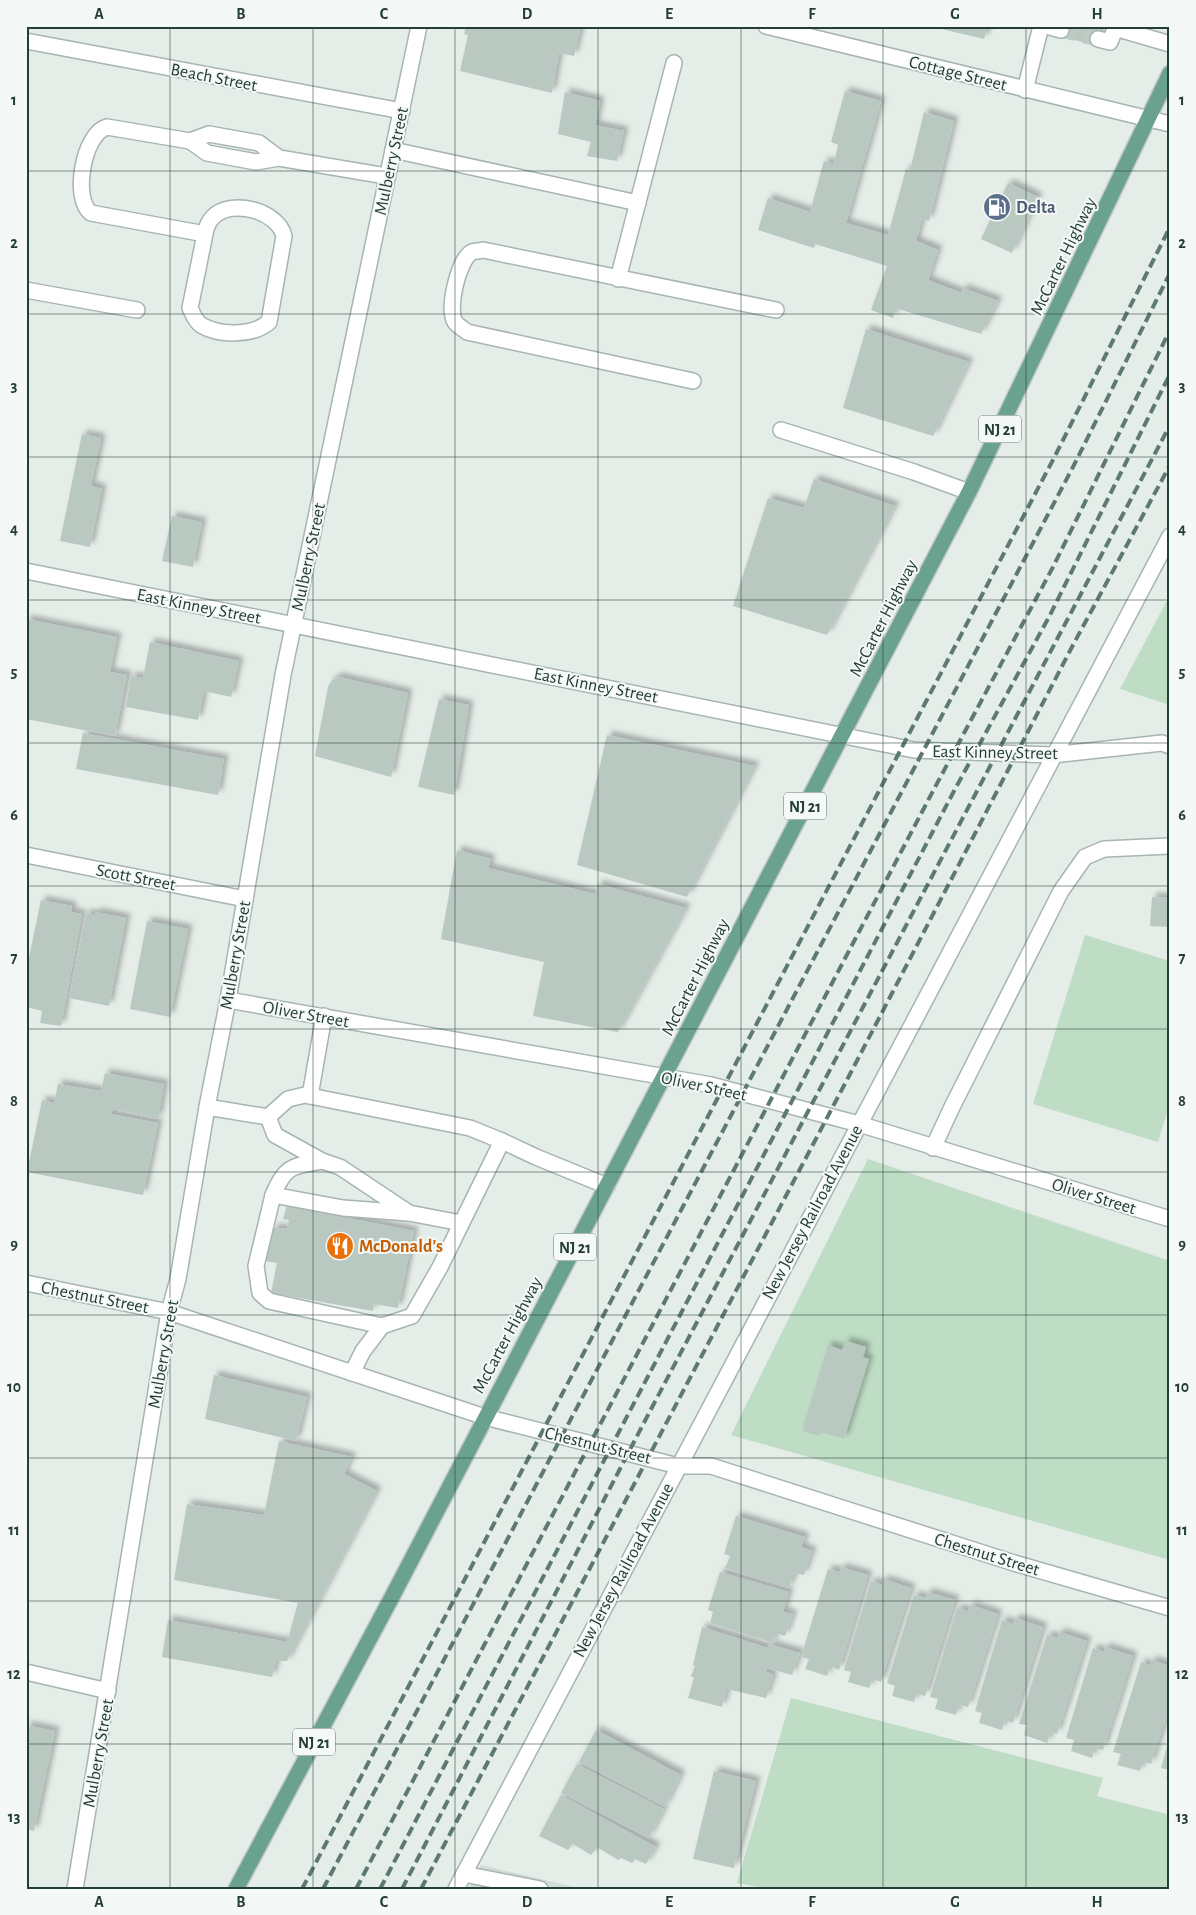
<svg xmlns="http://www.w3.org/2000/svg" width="1196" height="1915" font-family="'Alegreya Sans',sans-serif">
  <defs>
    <filter id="shadow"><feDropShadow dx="4.5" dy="-4.5" stdDeviation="2.5" flood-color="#0004"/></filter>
  </defs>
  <rect width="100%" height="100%" fill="#e4ede8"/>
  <path fill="#d2ddd7" d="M 481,1865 L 583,1889 L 468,1889 Z"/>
  <g fill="#beddc4">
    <path d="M 1170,595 L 1170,705 L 1120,689 Z"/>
    <path d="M 1085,935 L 1170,961 L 1170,1103 L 1158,1142 L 1033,1104 Z"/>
    <path d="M 868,1159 L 1170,1261 L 1170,1560 L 731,1435 Z"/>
    <path d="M 791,1698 L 1103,1778 L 1097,1796 L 1170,1815 L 1170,1889 L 769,1889 L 737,1883 Z"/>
  </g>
  <g fill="#b9c8c1" filter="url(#shadow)">
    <path d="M 466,26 L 581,26 L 574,56 L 559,53 L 552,93 L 460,71 L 468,35 L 464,34 Z"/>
    <path d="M 929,26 L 988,26 L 984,39 Z"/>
    <path d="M 1062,26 L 1101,26 L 1097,45 L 1060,37 Z"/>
    <path d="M 845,91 L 881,101 L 846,223 L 888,235 L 906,169 L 910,171 L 924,112 L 954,121 L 929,221 L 922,219 L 916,241 L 938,250 L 928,280 L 961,293 L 963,288 L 998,301 L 981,334 L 895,308 L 893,318 L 871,310 L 887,266 L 815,244 L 814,248 L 758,230 L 768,198 L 810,212 L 824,161 L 834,164 L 838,145 L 831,142 Z"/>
    <path d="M 565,92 L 600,101 L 595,125 L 624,131 L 617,161 L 587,156 L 591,142 L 558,134 Z"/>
    <path d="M 1008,183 L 1038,197 L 1012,253 L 981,239 Z"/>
    <path d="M 866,329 L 969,362 L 933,436 L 843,408 Z"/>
    <path d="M 82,434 L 101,438 L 91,486 L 102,489 L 90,547 L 60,541 Z"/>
    <path d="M 814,479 L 895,506 L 827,635 L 733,606 L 768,498 L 804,508 Z"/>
    <path d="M 172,516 L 202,522 L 193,567 L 162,561 Z"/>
    <path d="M 26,619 L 117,637 L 110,672 L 127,675 L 115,736 L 26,719 Z"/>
    <path d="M 150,642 L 239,661 L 231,697 L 204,691 L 198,720 L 126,707 L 131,676 L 143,678 Z"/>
    <path d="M 339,677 L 408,693 L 391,777 L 315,756 L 328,687 L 332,680 Z"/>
    <path d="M 439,699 L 469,705 L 454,795 L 418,787 Z"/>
    <path d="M 83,733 L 224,759 L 218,795 L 76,769 Z"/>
    <path d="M 607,735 L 755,766 L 687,897 L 577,865 Z"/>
    <path d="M 457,850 L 491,859 L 488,868 L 595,894 L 598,884 L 686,908 L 618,1032 L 533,1016 L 544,962 L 441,939 Z"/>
    <path d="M 1152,897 L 1170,898 L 1170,927 L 1150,926 Z"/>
    <path d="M 41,900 L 72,906 L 71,912 L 82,914 L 61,1026 L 40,1023 L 42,1011 L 26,1007 L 26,972 Z"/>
    <path d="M 96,912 L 126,918 L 109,1006 L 69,998 L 86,913 L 95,915 Z"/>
    <path d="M 147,921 L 188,929 L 170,1017 L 130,1009 Z"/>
    <path d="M 105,1073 L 164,1084 L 158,1119 L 113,1109 L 111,1114 L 158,1123 L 143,1195 L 27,1172 L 42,1100 L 54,1103 L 58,1084 L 101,1091 Z"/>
    <path d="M 287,1206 L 414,1231 L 398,1308 L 374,1304 L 373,1311 L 271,1293 L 277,1263 L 265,1261 L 273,1228 L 287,1229 L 289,1220 L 283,1219 Z"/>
    <path d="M 846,1341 L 866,1347 L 863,1357 L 869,1359 L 844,1439 L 820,1432 L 819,1436 L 802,1431 L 828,1345 L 842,1350 Z"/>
    <path d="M 214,1375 L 307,1397 L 296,1441 L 205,1419 Z"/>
    <path d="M 279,1441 L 352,1457 L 344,1474 L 377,1491 L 287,1661 L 276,1661 L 272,1677 L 162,1657 L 168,1620 L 287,1642 L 298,1603 L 174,1580 L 187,1504 L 264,1515 Z"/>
    <path d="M 736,1516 L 805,1537 L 801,1547 L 812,1551 L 804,1575 L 794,1573 L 789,1588 L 725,1568 L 730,1556 L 724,1554 Z"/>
    <path d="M 841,1567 L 868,1575 L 839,1670 L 830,1666 L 827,1676 L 805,1669 L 809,1659 L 801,1657 L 828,1569 L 840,1572 Z"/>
    <path d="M 720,1572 L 789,1592 L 783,1612 L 793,1614 L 785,1636 L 775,1633 L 773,1643 L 710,1623 L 713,1612 L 708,1610 Z"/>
    <path d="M 883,1579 L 911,1588 L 881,1682 L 873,1679 L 869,1688 L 848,1682 L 851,1672 L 844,1670 L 871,1581 L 882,1585 Z"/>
    <path d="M 927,1592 L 955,1600 L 925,1696 L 916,1694 L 914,1702 L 892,1696 L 895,1686 L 887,1683 L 914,1595 L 926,1598 Z"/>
    <path d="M 970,1605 L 998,1614 L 968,1707 L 959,1705 L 956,1715 L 935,1709 L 938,1699 L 930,1697 L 957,1608 L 968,1611 Z"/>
    <path d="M 1015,1618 L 1043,1627 L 1013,1723 L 1005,1720 L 1002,1730 L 979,1723 L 982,1713 L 975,1711 L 1002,1620 L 1013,1624 Z"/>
    <path d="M 702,1627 L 768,1648 L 769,1644 L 800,1653 L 792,1675 L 767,1668 L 765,1671 L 773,1675 L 766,1698 L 727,1689 L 722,1707 L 688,1698 L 694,1678 L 691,1676 L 695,1666 L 693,1665 Z"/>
    <path d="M 1059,1632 L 1087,1641 L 1057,1734 L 1051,1732 L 1047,1743 L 1024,1735 L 1027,1725 L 1019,1724 L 1047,1635 L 1058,1638 Z"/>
    <path d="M 1105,1647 L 1133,1656 L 1103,1750 L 1095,1748 L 1092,1758 L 1071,1751 L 1074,1740 L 1066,1738 L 1093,1648 L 1104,1652 Z"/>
    <path d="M 1152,1660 L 1170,1666 L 1170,1705 L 1151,1764 L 1143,1761 L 1140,1771 L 1117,1765 L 1121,1754 L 1113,1752 L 1141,1662 L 1150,1666 Z"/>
    <path d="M 26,1725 L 55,1731 L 34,1831 L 26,1829 Z"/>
    <path d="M 596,1730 L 681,1775 L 665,1807 L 579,1762 Z"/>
    <path d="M 1169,1740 L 1170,1740 L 1170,1780 L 1166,1779 L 1169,1770 L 1161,1768 Z"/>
    <path d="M 577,1764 L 664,1809 L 649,1838 L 561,1793 Z"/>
    <path d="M 714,1771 L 756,1781 L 734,1868 L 693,1859 Z"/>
    <path d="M 561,1795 L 656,1847 L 646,1864 L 635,1859 L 632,1863 L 621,1858 L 618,1860 L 597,1847 L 591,1855 L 573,1844 L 568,1850 L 539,1836 Z"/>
  </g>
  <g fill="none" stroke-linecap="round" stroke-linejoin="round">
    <path stroke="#becac4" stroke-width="15" stroke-dasharray="15 8" stroke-linecap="butt" d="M 1061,30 L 1098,39"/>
    <g stroke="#a7b5af" stroke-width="18">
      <g id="minor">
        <path d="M 766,26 L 1170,124"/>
        <path d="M 1046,26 L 1061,30"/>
        <path d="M 1115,28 L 1170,44"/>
        <path d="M 1098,39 L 1110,42 L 1116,26"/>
        <path d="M 26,41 L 402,111"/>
        <path d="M 1025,90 L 1041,26"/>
        <path d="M 190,141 L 107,127 C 83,134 72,199 91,213 L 205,234 L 190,308 C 193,314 195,321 201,325 C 219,336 253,336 269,322 L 284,236 C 278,211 232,198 213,217 C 208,222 206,228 205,234"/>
        <path d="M 393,150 L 638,203"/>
        <path d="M 279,158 L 259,143 L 209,134 L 190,141 L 207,153 L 256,162 L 279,158 L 386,176"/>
        <path d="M 618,279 L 674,63"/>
        <path d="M 26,290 L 137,310"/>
        <path d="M 693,381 L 467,332 C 464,329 458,326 455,322 C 447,309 458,260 472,252 C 474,251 480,251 483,250 L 776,310"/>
        <path d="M 781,430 L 914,472 L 969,492"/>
        <path d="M 26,571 L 914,750 L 1052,755 L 1162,743 L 1170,746"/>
        <path d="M 26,855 L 245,899"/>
        <path d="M 228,1000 L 711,1085 L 859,1124 L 1170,1219"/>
        <path d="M 310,1096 L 324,1016"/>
        <path d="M 207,1107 L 268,1117 L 288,1099 L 305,1095 L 470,1128 L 502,1141 L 440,1267 L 412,1316 L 382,1326 L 363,1351 L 352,1373"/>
        <path d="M 268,1117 L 275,1135 L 322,1161 L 340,1167 L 409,1213 L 461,1223"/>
        <path d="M 502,1141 L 536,1157 L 607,1186"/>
        <path d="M 933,1148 L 952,1107 L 1061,891 L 1085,857 L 1104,849 L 1170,846"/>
        <path d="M 273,1195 C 285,1166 292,1166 322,1161"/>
        <path d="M 26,1283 L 169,1312 L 485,1417 L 678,1466 L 711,1466 L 1014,1563 L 1170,1608"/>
        <path d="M 382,1326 L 269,1301 L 260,1293 L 256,1266 L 273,1195 L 343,1208 L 409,1213"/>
        <path d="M 26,1672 L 108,1691"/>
        <path d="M 464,1874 L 540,1889"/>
        <path d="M 75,1889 L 169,1312 L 178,1279 L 207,1107 L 228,1000 L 283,675 L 419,26"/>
        <path d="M 456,1889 L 1170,536"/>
      </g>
    </g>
    <g stroke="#c2c9c6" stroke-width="18">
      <path id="major" d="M 236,1889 L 393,1595 L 969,492 L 1170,73"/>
    </g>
    <use href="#minor" stroke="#fff" stroke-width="15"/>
    <use href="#major" stroke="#6aa18f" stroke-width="15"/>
    <g stroke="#5e7a70" stroke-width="4" stroke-dasharray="10 5" stroke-linecap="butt">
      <path d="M 302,1889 L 1055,456 L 1170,227"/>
      <path d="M 323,1889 L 1073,467 L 1170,273"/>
      <path d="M 356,1889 L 933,791 L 1053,567 L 1170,330"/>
      <path d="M 380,1889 L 954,791 L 1050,615 L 1170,374"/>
      <path d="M 402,1889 L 649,1413 L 1170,425"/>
      <path d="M 421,1889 L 849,1076 L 1073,645 L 1170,465"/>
    </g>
  </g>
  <path fill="none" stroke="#243e35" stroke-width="1" stroke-opacity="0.55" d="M 170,26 L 170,1889M 313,26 L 313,1889M 455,26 L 455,1889M 598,26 L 598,1889M 741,26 L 741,1889M 883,26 L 883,1889M 1026,26 L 1026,1889M 26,171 L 1170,171M 26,314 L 1170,314M 26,457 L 1170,457M 26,600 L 1170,600M 26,743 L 1170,743M 26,886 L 1170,886M 26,1029 L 1170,1029M 26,1172 L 1170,1172M 26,1315 L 1170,1315M 26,1458 L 1170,1458M 26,1601 L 1170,1601M 26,1744 L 1170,1744"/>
  <defs>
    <g id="fuel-disc" transform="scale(1.4375)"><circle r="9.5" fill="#5c6f8a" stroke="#f4f9f7"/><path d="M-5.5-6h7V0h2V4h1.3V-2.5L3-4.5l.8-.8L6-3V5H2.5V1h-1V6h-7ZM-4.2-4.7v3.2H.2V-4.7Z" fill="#fff"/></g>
    <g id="restaurant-disc" transform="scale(1.4375)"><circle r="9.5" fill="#e8710a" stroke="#f4f9f7"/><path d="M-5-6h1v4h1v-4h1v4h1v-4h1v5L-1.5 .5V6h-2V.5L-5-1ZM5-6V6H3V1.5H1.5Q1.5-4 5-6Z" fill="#fff"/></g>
  </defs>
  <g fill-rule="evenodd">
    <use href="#fuel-disc" x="997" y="207"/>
    <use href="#restaurant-disc" x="340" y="1246"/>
  </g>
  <g text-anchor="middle" stroke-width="4" stroke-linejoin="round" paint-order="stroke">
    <g fill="#f4f9f7" stroke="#62766f" stroke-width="1">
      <rect x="979" y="415.5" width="42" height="27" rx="4"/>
      <rect x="784" y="792.5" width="42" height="27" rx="4"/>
      <rect x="554" y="1233.5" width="42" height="27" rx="4"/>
      <rect x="293" y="1728.5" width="42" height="27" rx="4"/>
    </g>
    <g font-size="16" font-weight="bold" fill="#243e35">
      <text x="1000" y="435">NJ 21</text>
      <text x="805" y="812">NJ 21</text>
      <text x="575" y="1253">NJ 21</text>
      <text x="314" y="1748">NJ 21</text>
    </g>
    <g font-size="18" fill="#243e35" stroke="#f4f9f7">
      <text transform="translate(958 73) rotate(14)" y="6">Cottage Street</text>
      <text transform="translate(214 77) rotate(11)" y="6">Beach Street</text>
      <text transform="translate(391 161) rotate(-78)" y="6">Mulberry Street</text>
      <text transform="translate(1063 256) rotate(-64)" y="6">McCarter Highway</text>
      <text transform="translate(308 557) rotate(-78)" y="6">Mulberry Street</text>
      <text transform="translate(199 606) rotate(11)" y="6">East Kinney Street</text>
      <text transform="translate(883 618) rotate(-63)" y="6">McCarter Highway</text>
      <text transform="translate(596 685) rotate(11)" y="6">East Kinney Street</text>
      <text transform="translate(995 752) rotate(1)" y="6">East Kinney Street</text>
      <text transform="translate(136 877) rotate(11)" y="6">Scott Street</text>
      <text transform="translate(235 955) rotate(-80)" y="6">Mulberry Street</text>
      <text transform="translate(695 977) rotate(-63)" y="6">McCarter Highway</text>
      <text transform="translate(306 1014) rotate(10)" y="6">Oliver Street</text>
      <text transform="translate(704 1086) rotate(12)" y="6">Oliver Street</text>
      <text transform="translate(1094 1196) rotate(17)" y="6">Oliver Street</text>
      <text transform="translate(812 1212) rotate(-62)" y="6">New Jersey Railroad Avenue</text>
      <text transform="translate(95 1297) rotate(11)" y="6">Chestnut Street</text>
      <text transform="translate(507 1335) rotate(-62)" y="6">McCarter Highway</text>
      <text transform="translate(163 1354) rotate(-80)" y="6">Mulberry Street</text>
      <text transform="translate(598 1445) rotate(14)" y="6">Chestnut Street</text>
      <text transform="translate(987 1554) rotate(17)" y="6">Chestnut Street</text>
      <text transform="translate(623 1570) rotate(-62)" y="6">New Jersey Railroad Avenue</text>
      <text transform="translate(98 1753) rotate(-80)" y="6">Mulberry Street</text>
    </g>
    <g font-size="18" font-weight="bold" fill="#4e5e75" stroke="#f4f9f7" text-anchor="start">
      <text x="1016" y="213">Delta</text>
    </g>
    <g font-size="18" font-weight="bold" fill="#c56008" stroke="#f4f9f7" text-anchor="start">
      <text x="359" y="1252">McDonald's</text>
    </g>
  </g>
  <rect width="1196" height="1915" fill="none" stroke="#f4f9f7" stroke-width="55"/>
  <rect x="28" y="28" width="1140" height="1860" fill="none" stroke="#243e35" stroke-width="2"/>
  <g font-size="16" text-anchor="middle" font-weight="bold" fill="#243e35">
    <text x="99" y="19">A</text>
    <text x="241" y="19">B</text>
    <text x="384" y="19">C</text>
    <text x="527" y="19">D</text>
    <text x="669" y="19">E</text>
    <text x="812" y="19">F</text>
    <text x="955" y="19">G</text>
    <text x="1097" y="19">H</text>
    <text x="14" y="105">1</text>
    <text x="1182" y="105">1</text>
    <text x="14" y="248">2</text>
    <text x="1182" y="248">2</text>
    <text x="14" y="391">3</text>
    <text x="1182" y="391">3</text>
    <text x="14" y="534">4</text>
    <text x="1182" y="534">4</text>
    <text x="14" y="677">5</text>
    <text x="1182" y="677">5</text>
    <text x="14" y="820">6</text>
    <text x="1182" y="820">6</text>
    <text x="14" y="963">7</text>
    <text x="1182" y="963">7</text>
    <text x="14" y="1106">8</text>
    <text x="1182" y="1106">8</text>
    <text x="14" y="1249">9</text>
    <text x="1182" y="1249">9</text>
    <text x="14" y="1392">10</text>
    <text x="1182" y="1392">10</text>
    <text x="14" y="1535">11</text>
    <text x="1182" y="1535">11</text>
    <text x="14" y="1679">12</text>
    <text x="1182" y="1679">12</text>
    <text x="14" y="1822">13</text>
    <text x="1182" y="1822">13</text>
    <text x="99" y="1907">A</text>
    <text x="241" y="1907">B</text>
    <text x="384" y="1907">C</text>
    <text x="527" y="1907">D</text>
    <text x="669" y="1907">E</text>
    <text x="812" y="1907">F</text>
    <text x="955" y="1907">G</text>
    <text x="1097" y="1907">H</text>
  </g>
</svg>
